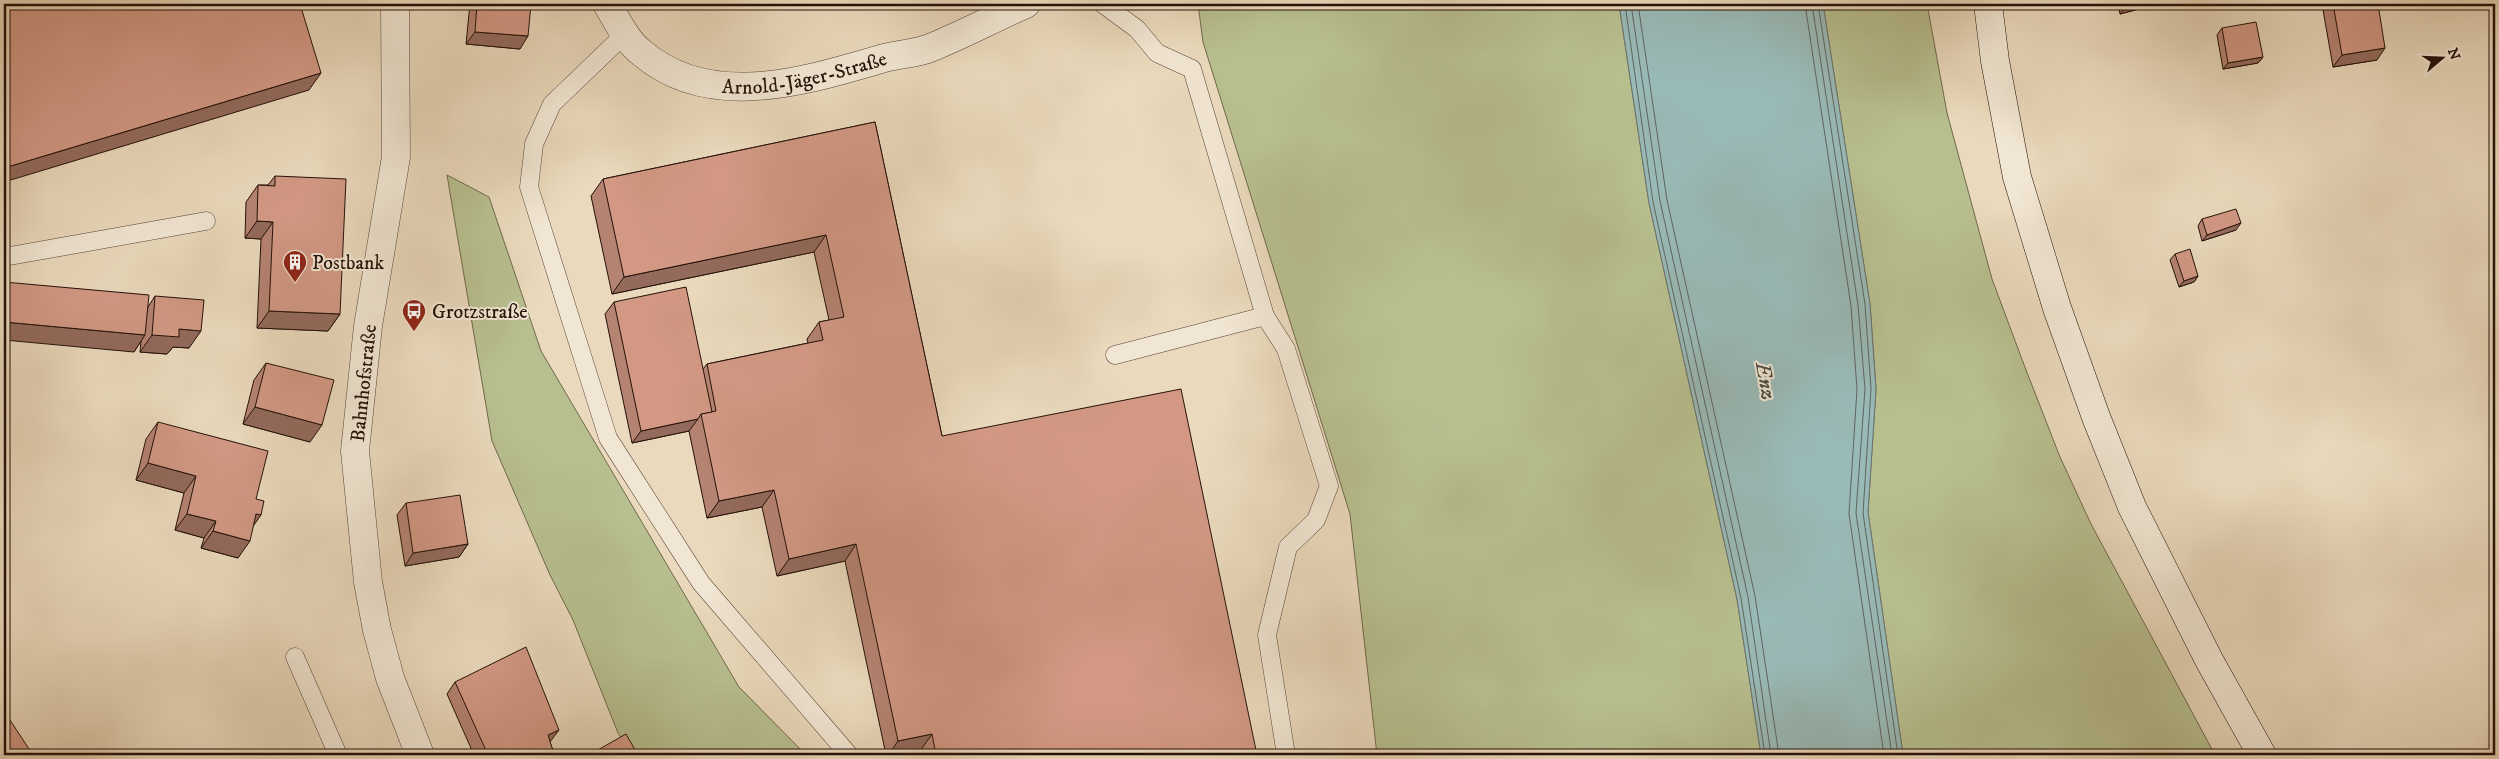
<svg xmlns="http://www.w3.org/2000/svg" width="2499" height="759" font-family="'IM FELL DW Pica',serif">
  <rect width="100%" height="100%" fill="#ead9bc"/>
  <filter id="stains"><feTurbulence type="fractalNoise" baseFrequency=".004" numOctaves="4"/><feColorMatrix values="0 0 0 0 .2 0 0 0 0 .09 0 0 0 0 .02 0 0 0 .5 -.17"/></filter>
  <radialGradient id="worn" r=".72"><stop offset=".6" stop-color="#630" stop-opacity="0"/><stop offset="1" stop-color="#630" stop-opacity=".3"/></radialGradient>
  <g fill="#b8bf8f" stroke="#6e684c">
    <path d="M 1198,4 L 1619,4 L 1649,203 L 1737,599 L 1761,755 L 1377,755 L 1350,514 L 1203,42 Z"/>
    <path d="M 1823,4 L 1927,4 L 1947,113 L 1992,279 L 2026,370 L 2060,457 L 2091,524 L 2215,755 L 1903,755 L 1868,512 L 1876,389 L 1870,304 Z"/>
    <path d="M 447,175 L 489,197 L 541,351 L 739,687 L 806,755 L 633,755 L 618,733 L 573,620 L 550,575 L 492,441 Z"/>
  </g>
  <path fill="#99b9b6" stroke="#6a7670" d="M 1619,4 L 1823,4 L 1870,304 L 1876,389 L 1868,512 L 1903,755 L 1761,755 L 1737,599 L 1649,203 Z"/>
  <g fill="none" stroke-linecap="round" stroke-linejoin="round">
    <g stroke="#5e655f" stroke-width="1">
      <path d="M 1625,4 L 1653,202 L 1741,598 L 1765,755"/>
      <path d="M 1631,4 L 1660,201 L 1748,597 L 1771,755"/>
      <path d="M 1638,4 L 1667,200 L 1755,596 L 1779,755"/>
      <path d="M 1805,4 L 1851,306 L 1857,389 L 1849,514 L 1884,755"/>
      <path d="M 1812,4 L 1858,305 L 1865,389 L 1856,513 L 1892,755"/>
      <path d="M 1818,4 L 1865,304 L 1871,389 L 1863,513 L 1898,755"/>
    </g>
    <g stroke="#564335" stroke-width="19">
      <g id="service">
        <path d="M 1103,4 L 1137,29 L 1157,53 L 1192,69 L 1265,316 L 1115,355"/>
        <path d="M 625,34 L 552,104 L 534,144 L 529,187 L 608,438 L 701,583 L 849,755"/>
        <path d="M 4,257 L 206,221"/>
        <path d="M 1265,316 L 1286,349 L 1329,486 L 1316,520 L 1288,547 L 1267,635 L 1286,755"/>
        <path d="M 295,657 L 338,755"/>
      </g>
    </g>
    <g stroke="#564335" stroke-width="29">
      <g id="minor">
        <path id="s1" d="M 607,4 C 617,20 626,41 642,53 C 710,111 805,81 881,59 C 897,54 915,54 930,48 C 962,35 994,18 1026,4"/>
      </g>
    </g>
    <g stroke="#564335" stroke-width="29">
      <path id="tertiary" d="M 395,4 L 396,157 L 368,326 L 355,451 L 368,582 L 377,630 L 390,678 L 420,755"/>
    </g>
    <g stroke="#241108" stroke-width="29">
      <path id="secondary" d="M 1988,4 L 1995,61 L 2017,177 L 2057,308 L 2096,417 L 2132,507 L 2209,660 L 2262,755"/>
    </g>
    <use href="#service" stroke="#f1e6d3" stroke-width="18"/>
    <use href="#minor" stroke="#f1e6d3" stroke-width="28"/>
    <use href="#tertiary" stroke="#f1e6d3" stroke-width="28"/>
    <use href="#secondary" stroke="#f1e6d3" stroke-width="28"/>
  </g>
  <g fill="#b58372" stroke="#241108">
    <path d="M 470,4 L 531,4 L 520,49 L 466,44 Z"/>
    <path d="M 2118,4 L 2155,4 L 2154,5 L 2120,14 Z"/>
    <path d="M 2322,4 L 2378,4 L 2377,60 L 2333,67 Z"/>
    <path d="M 2222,28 L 2263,57 L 2258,63 L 2223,69 L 2217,35 Z"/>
    <path d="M 875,122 L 942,436 L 1257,755 L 921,755 L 920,751 L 900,755 L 886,755 L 845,561 L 777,576 L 762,507 L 707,518 L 689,431 L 632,443 L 605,314 L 614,302 L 703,369 L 707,364 L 808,343 L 807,339 L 819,322 L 829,320 L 814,252 L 612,294 L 591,196 L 603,179 Z"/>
    <path d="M 275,176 L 340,314 L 328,331 L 257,328 L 261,239 L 245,238 L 246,202 L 258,185 L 268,185 Z"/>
    <path d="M 2202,219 L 2236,230 L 2202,241 L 2198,226 Z"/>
    <path d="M 2175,254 L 2198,276 L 2194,282 L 2179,287 L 2170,260 Z"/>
    <path d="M 155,296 L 189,348 L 173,347 L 167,354 L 140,352 L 141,341 L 134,352 L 148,307 Z"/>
    <path d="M 266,363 L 310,442 L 243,424 L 254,380 Z"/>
    <path d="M 158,422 L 256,499 L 253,525 L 238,558 L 201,548 L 204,538 L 175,530 L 184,493 L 136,480 L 146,439 Z"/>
    <path d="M 406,503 L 468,544 L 459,557 L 405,566 L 397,515 Z"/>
    <path d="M 455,682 L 550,742 L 554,754 L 554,755 L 474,755 L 447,694 Z"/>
  </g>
  <g fill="#936a5c" stroke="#241108">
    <path d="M 2127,4 L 2155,4 L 2154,5 L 2120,14 Z"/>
    <path d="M 475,32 L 528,36 L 520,49 L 466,44 Z"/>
    <path d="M 2385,48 L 2377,60 L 2333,67 L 2342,55 Z"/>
    <path d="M 2263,57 L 2258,63 L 2223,69 L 2228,63 Z"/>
    <path d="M 321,73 L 309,90 L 4,182 L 4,168 Z"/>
    <path d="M 257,221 L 273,222 L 261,239 L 245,238 Z"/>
    <path d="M 2241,223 L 2236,230 L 2202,241 L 2207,235 Z"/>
    <path d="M 826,235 L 814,252 L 612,294 L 624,277 Z"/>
    <path d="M 2198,276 L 2194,282 L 2179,287 L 2184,281 Z"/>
    <path d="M 269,311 L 340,314 L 328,331 L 257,328 Z"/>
    <path d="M 4,322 L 145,335 L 134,352 L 4,340 Z"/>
    <path d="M 179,329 L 201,331 L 189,348 L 173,347 L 167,354 L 140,352 L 152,335 Z"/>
    <path d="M 255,407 L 322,425 L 310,442 L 243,424 Z"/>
    <path d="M 698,419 L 689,431 L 632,443 L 641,431 Z"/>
    <path d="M 148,463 L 196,476 L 184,493 L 136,480 Z"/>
    <path d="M 774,490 L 762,507 L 707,518 L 719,501 Z"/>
    <path d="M 187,514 L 216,521 L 204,538 L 175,530 Z"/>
    <path d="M 256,514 L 261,515 L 249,532 Z"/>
    <path d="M 213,531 L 250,541 L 238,558 L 201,548 Z"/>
    <path d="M 468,544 L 459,557 L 405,566 L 413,553 Z"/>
    <path d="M 856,544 L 845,561 L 777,576 L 789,559 Z"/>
    <path d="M 559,730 L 550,742 L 548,735 Z"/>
    <path d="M 932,734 L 920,751 L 900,755 L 888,755 L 898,741 Z"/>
  </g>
  <g fill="#d29884" stroke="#241108">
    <path d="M 4,4 L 300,4 L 321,73 L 4,168 Z"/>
    <path d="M 477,4 L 531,4 L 528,36 L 475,32 Z"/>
    <path d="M 2333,4 L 2378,4 L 2385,48 L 2342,55 Z"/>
    <path d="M 2256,22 L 2263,57 L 2228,63 L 2222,28 Z"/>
    <path d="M 875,122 L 942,436 L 1181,389 L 1257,755 L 936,755 L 932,734 L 898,741 L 856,544 L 789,559 L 774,490 L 719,501 L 701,414 L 716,411 L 707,364 L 823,340 L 819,322 L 844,317 L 826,235 L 624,277 L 603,179 Z"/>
    <path d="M 275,176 L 346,179 L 340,314 L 269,311 L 273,222 L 257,221 L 258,185 L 275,186 Z"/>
    <path d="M 2236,209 L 2241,223 L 2207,235 L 2202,219 Z"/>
    <path d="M 2190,249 L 2198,276 L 2184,281 L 2175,254 Z"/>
    <path d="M 4,282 L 149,295 L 145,335 L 4,322 Z"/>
    <path d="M 686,287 L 712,412 L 701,414 L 698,419 L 641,431 L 614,302 Z"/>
    <path d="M 155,296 L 204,300 L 201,331 L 179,329 L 179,337 L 152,335 Z"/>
    <path d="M 266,363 L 334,380 L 322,425 L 255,407 Z"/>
    <path d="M 158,422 L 268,451 L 256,499 L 264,501 L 261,515 L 256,514 L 250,541 L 213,531 L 216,521 L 187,514 L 196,476 L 148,463 Z"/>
    <path d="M 460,495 L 468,544 L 413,553 L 406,503 Z"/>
    <path d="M 526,647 L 559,730 L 548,735 L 554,754 L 553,755 L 488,755 L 455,682 Z"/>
    <path d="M 4,711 L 31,752 L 26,755 L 4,755 Z"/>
    <path d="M 626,734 L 638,755 L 589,755 Z"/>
  </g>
  <defs>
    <g id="building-pin" transform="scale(1.25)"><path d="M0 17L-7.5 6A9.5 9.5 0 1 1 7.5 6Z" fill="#8f2418" stroke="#f1e6d3"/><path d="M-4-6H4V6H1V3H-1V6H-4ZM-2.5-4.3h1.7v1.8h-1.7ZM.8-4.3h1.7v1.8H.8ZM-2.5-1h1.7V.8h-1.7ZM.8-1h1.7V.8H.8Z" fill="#fff"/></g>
    <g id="bus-pin" transform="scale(1.25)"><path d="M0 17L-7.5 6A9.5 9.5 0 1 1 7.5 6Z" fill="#8f2418" stroke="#f1e6d3"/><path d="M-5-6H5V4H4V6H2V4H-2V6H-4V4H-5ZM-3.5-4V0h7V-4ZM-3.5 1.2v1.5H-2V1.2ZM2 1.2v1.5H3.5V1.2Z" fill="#fff"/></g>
  </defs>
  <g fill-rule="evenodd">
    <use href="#building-pin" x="295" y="262"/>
    <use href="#bus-pin" x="414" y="311"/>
  </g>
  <g text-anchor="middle" stroke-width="4" stroke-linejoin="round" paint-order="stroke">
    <g font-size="20" fill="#241108" stroke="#f1e6d3">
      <text dy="7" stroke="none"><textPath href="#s1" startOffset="232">Arnold-Jäger-Straße</textPath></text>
      <text transform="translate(363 383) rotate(-84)" y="7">Bahnhofstraße</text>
    </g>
    <g font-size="20" fill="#241108" stroke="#f1e6d3" text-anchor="start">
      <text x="312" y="269">Postbank</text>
      <text x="432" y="318">Grotzstraße</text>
    </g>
    <g font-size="21" font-style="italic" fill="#4d4c45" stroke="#f1e6d3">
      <text transform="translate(1766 381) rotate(80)" y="7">Enz</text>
    </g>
  </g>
  <rect width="2499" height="759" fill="none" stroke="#ead9bc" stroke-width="20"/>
  <rect x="5" y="5" width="2489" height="749" fill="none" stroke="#241108" stroke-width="2.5"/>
  <rect x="10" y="10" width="2479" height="739" fill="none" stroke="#241108"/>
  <g transform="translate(2442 58) rotate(71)" stroke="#f1e6d3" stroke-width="4" paint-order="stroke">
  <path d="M0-4L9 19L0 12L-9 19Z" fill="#241108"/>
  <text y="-8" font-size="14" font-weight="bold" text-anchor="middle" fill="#241108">N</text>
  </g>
  <rect width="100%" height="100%" filter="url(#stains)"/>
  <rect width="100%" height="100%" fill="url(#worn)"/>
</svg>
